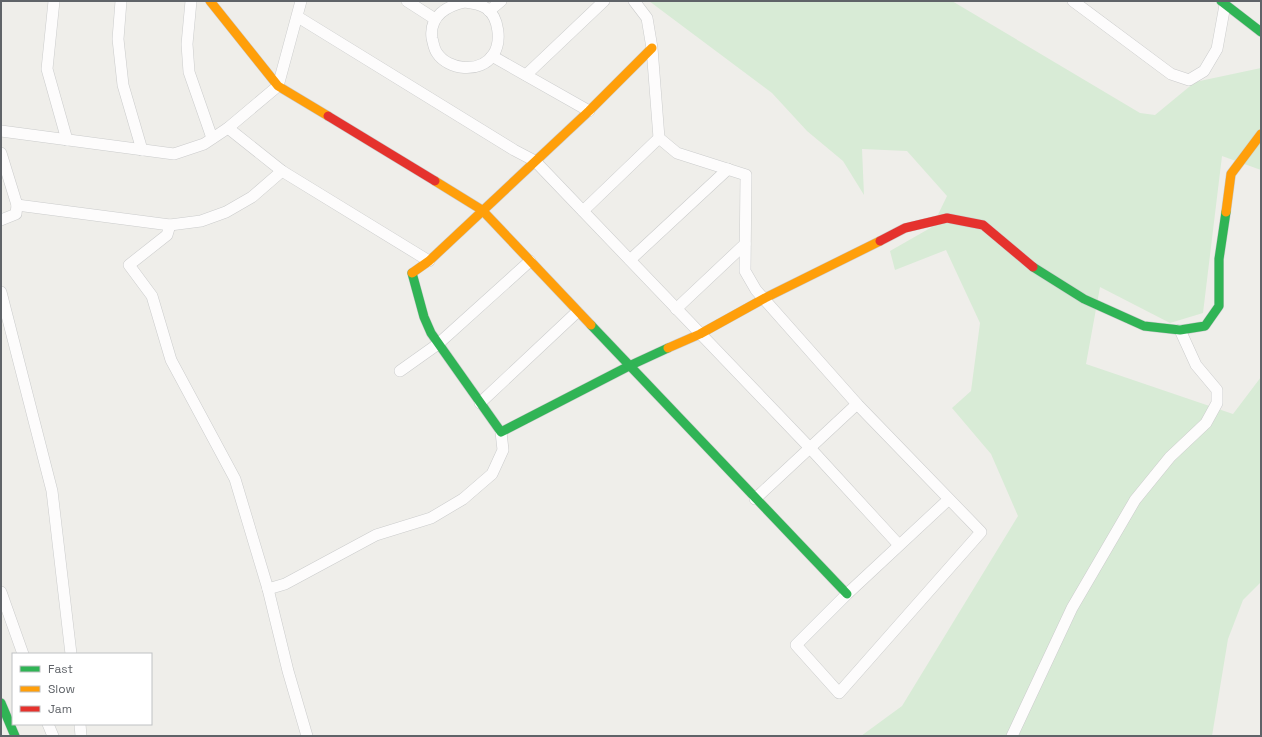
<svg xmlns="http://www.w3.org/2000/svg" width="1262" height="737" font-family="'Space Grotesk',sans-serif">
  <rect width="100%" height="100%" fill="#efeeea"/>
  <path fill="#d8ebd6" d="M 649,1 L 952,1 L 1140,113 L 1155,115 L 1195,82 L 1261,68 L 1261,170 L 1222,156 L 1203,313 L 1170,323 L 1100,287 L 1086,364 L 1233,414 L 1261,377 L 1261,582 L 1243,600 L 1228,639 L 1212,736 L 861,736 L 902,706 L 1018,516 L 991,454 L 952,408 L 971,391 L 980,323 L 946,250 L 895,270 L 890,251 L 932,227 L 947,196 L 907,151 L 862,149 L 864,195 L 843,161 L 807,131 L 772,93 Z"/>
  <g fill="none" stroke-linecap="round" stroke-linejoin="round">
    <g stroke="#cbcccc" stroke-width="12">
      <g id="street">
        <path d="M 54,1 L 47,69 L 67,140"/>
        <path d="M 121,1 L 118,39 L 123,85 L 142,150"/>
        <path d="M 191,1 L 187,44 L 189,72 L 212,138"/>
        <path d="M 407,1 L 435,19"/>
        <path d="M 634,1 L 647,18 L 652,48 L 659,138 L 677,153 L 746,175 L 745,271 L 756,290 L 857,404 L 981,532 L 839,693 L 796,645 L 847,594 L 949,499"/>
        <path d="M 1073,1 L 1171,74 L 1189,80 L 1204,71 L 1217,49 L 1225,5"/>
        <path d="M 465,2 C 473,3 480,4 486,8 C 499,17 502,42 493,55 C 480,74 448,70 437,53 C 434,49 433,42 432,38 C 429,16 447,6 465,2 Z"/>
        <path d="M 489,11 L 501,1"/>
        <path d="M 298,17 L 514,150 L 535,161 L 810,448 L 899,545"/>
        <path d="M 492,56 L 589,111"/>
        <path d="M 526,75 L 604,1"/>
        <path d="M 228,128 L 282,171 L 429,261"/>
        <path d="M 1,131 L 174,154 L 204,144 L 228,128 L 278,86 L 301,1"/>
        <path d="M 1,153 L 17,205 L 170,225 L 201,221 L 226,212 L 252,197 L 282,171"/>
        <path d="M 583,211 L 659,138"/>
        <path d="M 1,220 L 16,214 L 17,205"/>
        <path d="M 170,225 L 167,235 L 129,265 L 152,296 L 171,360 L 235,479 L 268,589 L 288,671 L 307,736"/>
        <path d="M 630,260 L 728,169"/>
        <path d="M 1,292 L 52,491 L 71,654"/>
        <path d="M 676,309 L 745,244"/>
        <path d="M 400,371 L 438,344 L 530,261"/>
        <path d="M 480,403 L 577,312"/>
        <path d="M 755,499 L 857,404"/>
        <path d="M 268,589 L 285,584 L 376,535 L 431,518 L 463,499 L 492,474 L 503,450 L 501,432"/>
        <path d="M 1,592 L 23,654"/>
        <path d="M 48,724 L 53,736"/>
        <path d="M 80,724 L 81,736"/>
        <path d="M 1012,736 L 1072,608 L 1135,500 L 1170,457 L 1206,423 L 1217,403 L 1217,390 L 1196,365 L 1180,330"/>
      </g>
    </g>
    <g stroke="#cacacb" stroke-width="10">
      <g id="fast">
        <path d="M 1221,1 L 1261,32"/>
        <path d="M 1033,267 L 1084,299 L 1144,326 L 1180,330 L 1205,326 L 1219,306 L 1219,259 L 1226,212"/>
        <path d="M 412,273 L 424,317 L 431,333 L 501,432 L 629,366 L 668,348"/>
        <path d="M 591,325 L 847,594"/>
        <path d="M 1,703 L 15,736"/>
      </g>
    </g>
    <g stroke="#cacacb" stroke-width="10">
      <g id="slow">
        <path d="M 210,1 L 278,86 L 328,116"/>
        <path d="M 435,181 L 482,210 L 591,325"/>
        <path d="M 1226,212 L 1231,174 L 1261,134"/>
        <path d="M 412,273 L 429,261 L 589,111 L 652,48"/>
        <path d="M 668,348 L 700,334 L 765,298 L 880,241"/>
      </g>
    </g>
    <g stroke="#cacacb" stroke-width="10">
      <g id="jam">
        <path d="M 328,116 L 435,181"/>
        <path d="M 880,241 L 905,228 L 947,218 L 983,225 L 1033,267"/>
      </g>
    </g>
    <use href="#street" stroke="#fdfcfc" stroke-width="11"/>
    <use href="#fast" stroke="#30b455" stroke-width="9"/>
    <use href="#slow" stroke="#ff9f0a" stroke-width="9"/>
    <use href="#jam" stroke="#e5322d" stroke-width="9"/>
  </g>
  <rect width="1262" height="737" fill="none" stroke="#5f6368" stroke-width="4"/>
  <rect x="12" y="653" width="140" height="72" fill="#ffffff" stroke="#bfc1c3"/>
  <rect x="20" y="666" width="20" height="6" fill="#30b455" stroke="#bfc1c3"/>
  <text x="48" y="673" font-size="12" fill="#5f6368">Fast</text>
  <rect x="20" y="686" width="20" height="6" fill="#ff9f0a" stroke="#bfc1c3"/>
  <text x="48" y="693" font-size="12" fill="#5f6368">Slow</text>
  <rect x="20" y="706" width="20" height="6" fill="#e5322d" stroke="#bfc1c3"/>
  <text x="48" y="713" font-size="12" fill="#5f6368">Jam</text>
</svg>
